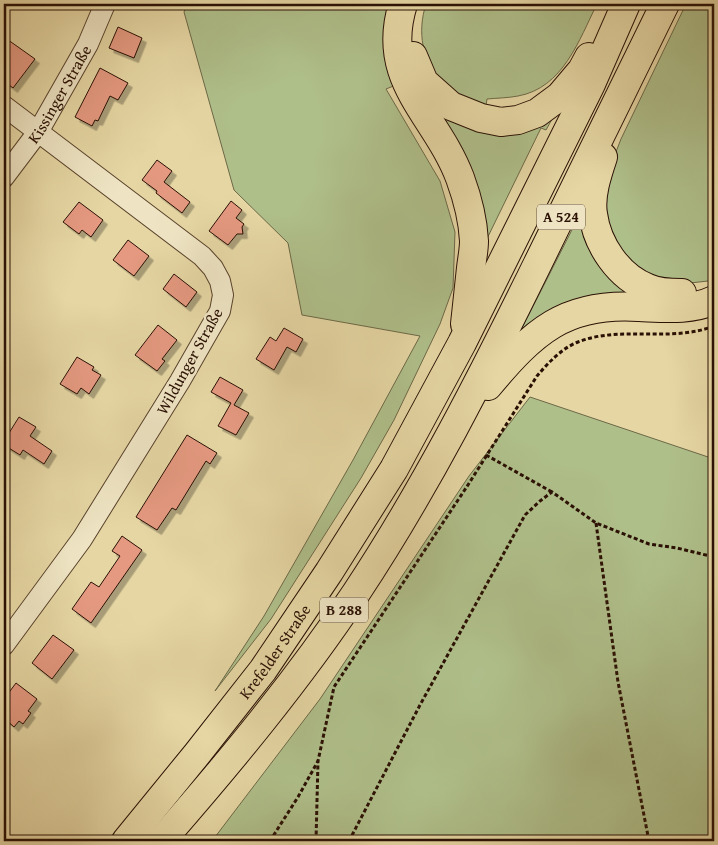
<svg xmlns="http://www.w3.org/2000/svg" width="718" height="845" font-family="'Gentium Book Plus',serif">
  <defs>
    <filter id="shadow"><feDropShadow dx="4.5" dy="4.5" stdDeviation="0" flood-color="#0004"/></filter>
  </defs>
  <rect width="100%" height="100%" fill="#e5d6a3"/>
  <filter id="stains"><feTurbulence type="fractalNoise" baseFrequency=".004" numOctaves="4"/><feColorMatrix values="0 0 0 0 .2 0 0 0 0 .09 0 0 0 0 .02 0 0 0 .5 -.17"/></filter>
  <radialGradient id="worn" r=".72"><stop offset=".6" stop-color="#630" stop-opacity="0"/><stop offset="1" stop-color="#630" stop-opacity=".3"/></radialGradient>
  <g fill="#afbf8a" stroke="#6c6847">
    <path d="M 187,4 L 391,4 L 396,85 L 386,89 L 440,181 L 455,232 L 453,288 L 440,324 L 394,420 L 361,478 L 271,619 L 215,691 L 264,616 L 353,460 L 420,336 L 302,315 L 288,243 L 234,190 L 184,12 Z"/>
    <path d="M 426,4 L 597,4 C 579,40 563,88 518,96 C 508,98 497,98 487,99 L 486,105 C 475,101 463,99 453,93 C 449,91 445,86 442,83 C 422,61 417,32 426,4 Z"/>
    <path d="M 686,4 L 714,4 L 714,276 L 708,281 L 681,284 L 661,281 L 622,259 L 604,222 L 607,175 L 621,139 Z"/>
    <path d="M 440,109 L 556,112 L 546,130 L 541,128 L 479,255 Z"/>
    <path d="M 578,218 L 653,298 L 519,334 Z"/>
    <path d="M 530,397 L 714,459 L 714,841 L 212,841 L 320,699 L 469,476 Z"/>
  </g>
  <g fill="#e49980" stroke="#2a1004" filter="url(#shadow)">
    <path d="M 118,27 L 142,38 L 134,58 L 109,48 Z"/>
    <path d="M 4,37 L 35,59 L 13,88 L 4,81 Z"/>
    <path d="M 100,68 L 128,83 L 118,100 L 110,96 L 98,121 L 95,120 L 92,126 L 75,117 Z"/>
    <path d="M 157,160 L 172,171 L 164,182 L 190,202 L 182,213 L 156,193 L 157,191 L 142,180 Z"/>
    <path d="M 231,201 L 242,210 L 236,218 L 244,224 L 242,227 L 243,234 L 237,234 L 228,245 L 209,231 Z"/>
    <path d="M 79,202 L 103,220 L 91,237 L 82,230 L 79,234 L 63,222 Z"/>
    <path d="M 128,240 L 149,256 L 134,276 L 113,260 Z"/>
    <path d="M 174,274 L 197,292 L 186,307 L 163,289 Z"/>
    <path d="M 158,325 L 177,340 L 162,359 L 165,361 L 157,371 L 135,355 Z"/>
    <path d="M 284,328 L 303,339 L 296,352 L 287,347 L 274,370 L 256,359 L 270,337 L 276,341 Z"/>
    <path d="M 77,357 L 94,367 L 92,370 L 101,375 L 89,394 L 81,388 L 77,394 L 60,384 Z"/>
    <path d="M 220,377 L 243,390 L 234,405 L 249,413 L 236,435 L 218,426 L 231,403 L 211,392 Z"/>
    <path d="M 19,417 L 36,427 L 30,436 L 52,451 L 44,464 L 23,450 L 20,455 L 4,445 L 4,441 Z"/>
    <path d="M 187,435 L 217,453 L 210,464 L 206,461 L 176,510 L 172,508 L 157,530 L 136,517 Z"/>
    <path d="M 122,536 L 142,550 L 91,623 L 72,609 L 91,582 L 99,587 L 120,556 L 112,551 Z"/>
    <path d="M 53,635 L 74,650 L 52,679 L 32,663 Z"/>
    <path d="M 16,683 L 37,699 L 28,711 L 31,713 L 23,724 L 19,721 L 14,727 L 4,718 L 4,699 Z"/>
  </g>
  <g fill="none" stroke-linecap="round" stroke-linejoin="round">
    <g stroke="#59422c" stroke-width="22">
      <g id="minor">
        <path d="M 4,106 L 202,256 L 213,268 L 220,281 L 223,295 L 220,311 L 180,381 L 82,539 L 4,645"/>
        <path id="s1" d="M 4,177 L 38,132 L 88,44 L 105,4"/>
      </g>
    </g>
    <g stroke="#2a1004" stroke-width="30">
      <g id="highway">
        <path d="M 403,4 C 379,81 436,114 460,178 C 467,197 473,221 474,241 C 474,250 472,259 471,268 C 469,287 467,306 465,324"/>
        <path d="M 413,56 L 424,82 L 451,106 L 481,118 L 501,122 L 518,120 L 537,113 L 560,96 L 582,70 L 589,57"/>
        <path d="M 603,157 C 597,175 590,196 593,214 C 597,245 619,277 648,288 C 658,293 671,293 682,293"/>
        <path d="M 488,386 C 533,332 565,302 639,307 C 664,308 691,311 714,300"/>
        <path id="s2" d="M 126,841 L 197,754 L 263,670 L 329,572 L 394,469 L 462,343 L 591,84 L 626,4"/>
        <path d="M 161,841 C 230,762 298,680 356,593 C 425,489 482,377 537,265 C 580,178 623,91 665,4"/>
      </g>
    </g>
    <g stroke="#2a1004" stroke-width="3" stroke-dasharray="4 2.5" stroke-linecap="butt">
      <path d="M 486,455 L 552,492"/>
      <path d="M 596,523 L 618,682 L 649,841"/>
      <path d="M 270,841 L 298,797 L 318,761"/>
      <path d="M 316,841 L 318,761 L 334,687 L 466,488 L 537,376 C 548,363 562,348 578,342 C 621,325 671,343 714,326"/>
      <path d="M 349,841 L 420,705 L 525,515 L 540,501 L 552,492 L 596,523 L 649,544 L 677,548 L 714,557"/>
    </g>
    <use href="#minor" stroke="#eee4c3" stroke-width="20"/>
    <use href="#highway" stroke="#e5d6a3" stroke-width="28"/>
  </g>
  <g text-anchor="middle" stroke-width="5" stroke-linejoin="round" paint-order="stroke">
    <g fill="#eee4c3" stroke="#65503d" stroke-width="1">
      <rect x="537" y="204.5" width="48" height="25" rx="4"/>
      <rect x="320" y="597.5" width="48" height="25" rx="4"/>
    </g>
    <g font-size="15" font-weight="bold" fill="#2a1004">
      <text x="561" y="222">A 524</text>
      <text x="344" y="615">B 288</text>
    </g>
    <g font-size="16" fill="#2a1004" stroke="#eee4c3">
      <text dy="6" stroke="none"><textPath href="#s1" startOffset="100">Kissinger Straße</textPath></text>
      <text transform="translate(189 361) rotate(-61)" y="6">Wildunger Straße</text>
      <text dy="6" stroke="none"><textPath href="#s2" startOffset="241">Krefelder Straße</textPath></text>
    </g>
  </g>
  <rect width="718" height="845" fill="none" stroke="#e5d6a3" stroke-width="20"/>
  <rect x="5" y="5" width="708" height="835" fill="none" stroke="#2a1004" stroke-width="2.5"/>
  <rect x="10" y="10" width="698" height="825" fill="none" stroke="#2a1004"/>
  <rect width="100%" height="100%" filter="url(#stains)"/>
  <rect width="100%" height="100%" fill="url(#worn)"/>
</svg>
